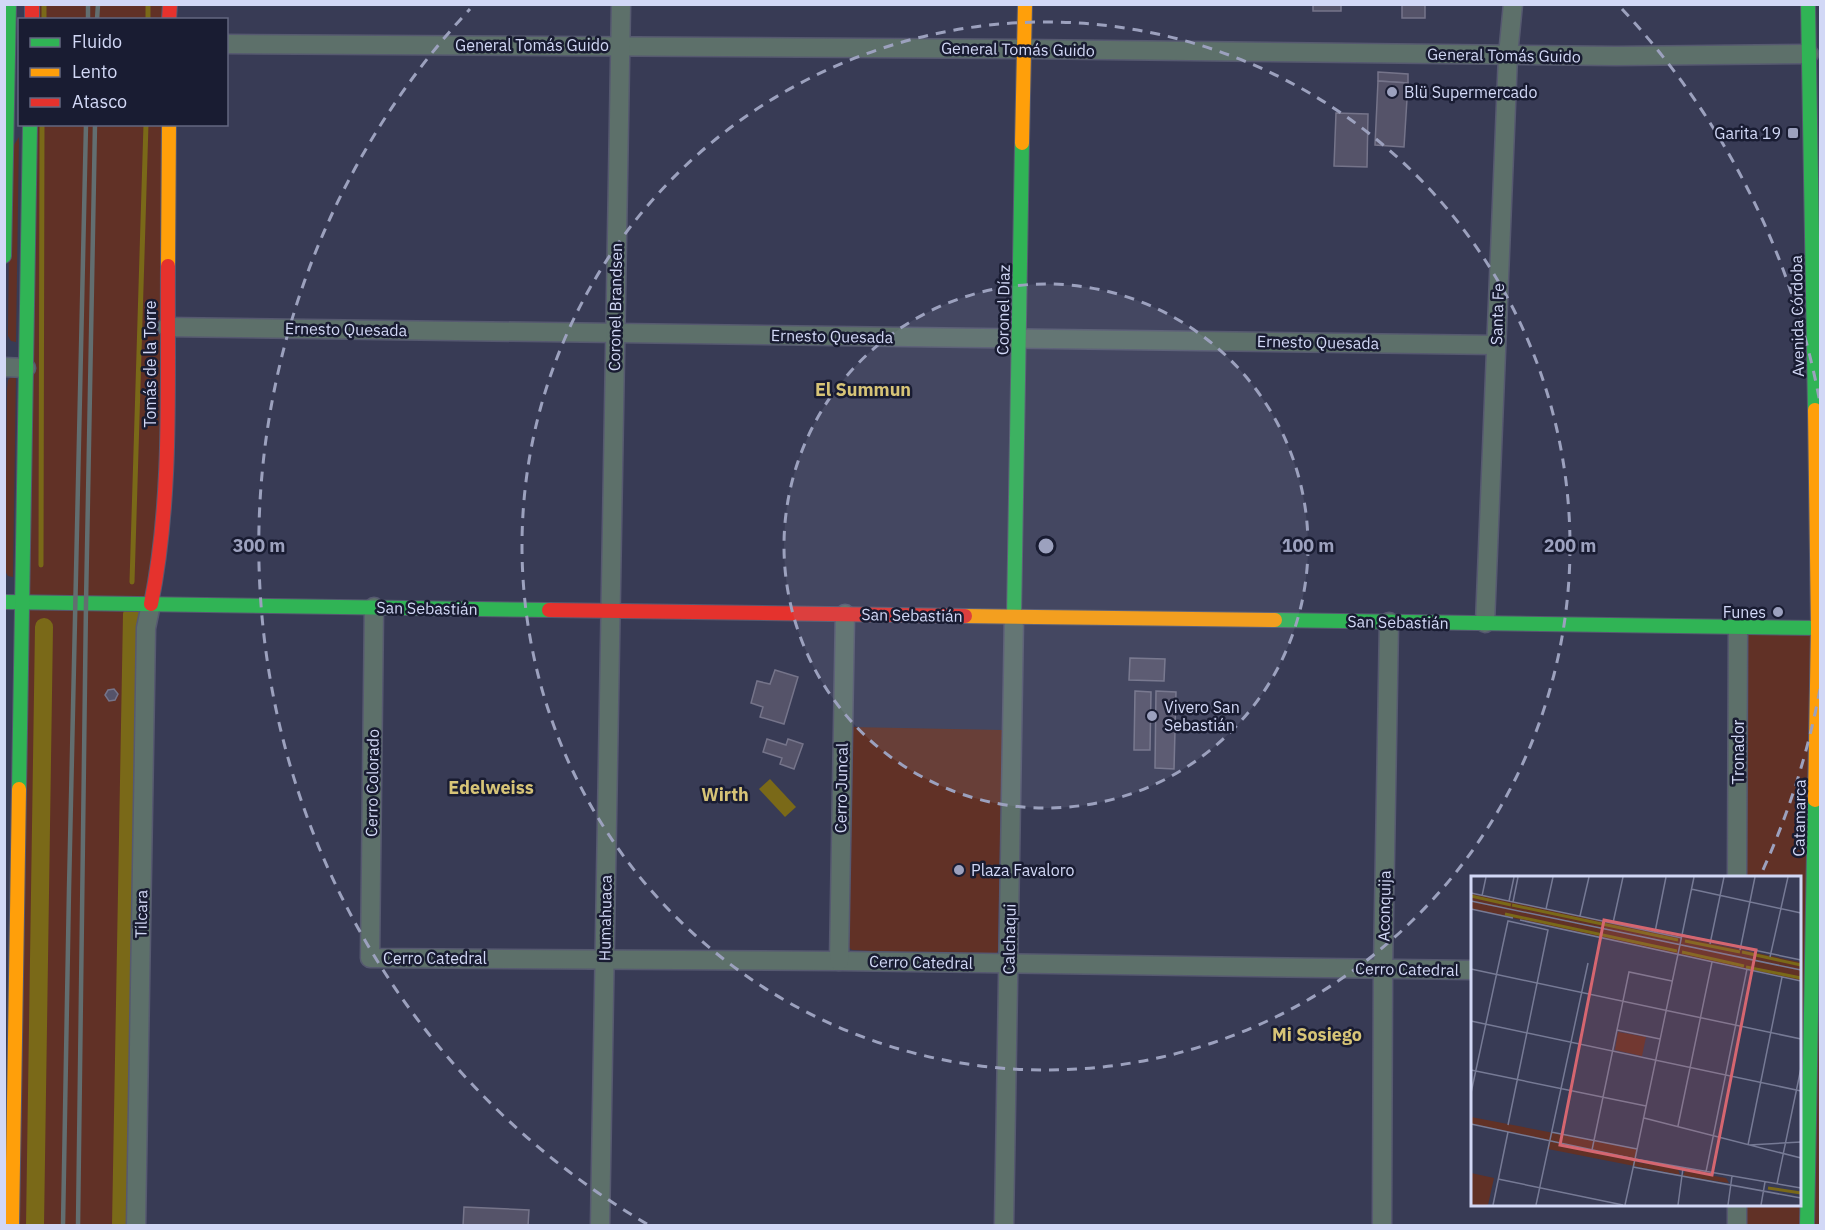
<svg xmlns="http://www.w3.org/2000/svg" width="1825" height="1230" font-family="'IBM Plex Sans',sans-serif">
  <rect width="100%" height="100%" fill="#383b55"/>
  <g fill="#613126">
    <path d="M 32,5 L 170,5 L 169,19 L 32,20 Z"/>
    <path d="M 30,125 L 169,125 L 166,471 L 146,628 L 136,1225 L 12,1226 Z"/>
    <path d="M 19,137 L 16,342 L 11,341 L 8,336 L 10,151 Z"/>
    <path d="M 16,376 L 13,577 L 8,576 L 5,571 L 7,390 L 8,380 L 11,377 Z"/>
    <path d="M 1738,627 L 1820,628 L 1820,1225 L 1737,1226 L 1737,1205 L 1800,1204 L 1800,878 L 1737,877 Z"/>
    <path d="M 850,727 L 1002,730 L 998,950 L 996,955 L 992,957 L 852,950 L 847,946 Z"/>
  </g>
  <path fill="#7a6918" d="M 770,779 L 796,807 L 785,817 L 759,789 Z"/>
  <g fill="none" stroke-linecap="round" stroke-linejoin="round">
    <g stroke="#7a6918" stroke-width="5">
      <path d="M 44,20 L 44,4"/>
      <path d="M 148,20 L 148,4"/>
      <path d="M 41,565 L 42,124"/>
      <path d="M 132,582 L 146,124"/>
    </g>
    <g stroke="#7a6918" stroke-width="18">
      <path d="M 35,1226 L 44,627"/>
      <path d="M 121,1226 L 132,614"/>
    </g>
  </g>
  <g fill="#555369" stroke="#75748a" stroke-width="1.5">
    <rect x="1313" y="4" width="28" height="7"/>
    <rect x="1402" y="4" width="23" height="14"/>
    <path d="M 1378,72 L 1408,74 L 1408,83 L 1378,81 Z"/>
    <path d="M 1378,81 L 1408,83 L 1404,147 L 1375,145 Z"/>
    <path d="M 1336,113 L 1368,114 L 1367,167 L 1334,166 Z"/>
    <path d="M 1130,658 L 1165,659 L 1164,681 L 1129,680 Z"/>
    <path d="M 775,670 L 798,677 L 784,724 L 760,717 L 763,707 L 751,703 L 757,681 L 770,684 Z"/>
    <path d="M 114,689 L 118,694 L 115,700 L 109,701 L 105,695 L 108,690 Z"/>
    <path d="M 1135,691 L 1151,692 L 1150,750 L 1134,750 Z"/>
    <path d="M 1156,691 L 1176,692 L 1174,769 L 1155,768 Z"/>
    <path d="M 767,739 L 786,745 L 788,739 L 803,744 L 794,769 L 780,764 L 782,758 L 763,752 Z"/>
    <path d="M 464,1207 L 529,1210 L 528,1226 L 463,1226 Z"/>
  </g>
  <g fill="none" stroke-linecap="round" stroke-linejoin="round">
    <g stroke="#565970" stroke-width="21">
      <g id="street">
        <path d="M 226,44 L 1024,49 L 1616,56 L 1809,54"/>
        <path d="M 167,327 L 1496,345"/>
        <path d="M 4,367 L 26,368"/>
        <path d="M 374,607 L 370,958 L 839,961 L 1472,970"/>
        <path d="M 1485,623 L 1508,55 L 1513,4"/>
        <path d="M 1737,878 L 1738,627"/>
        <path d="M 839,961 L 845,614"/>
        <path d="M 136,1226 L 146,628 L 151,604"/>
        <path d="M 600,1226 L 621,4"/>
        <path d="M 1004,1226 L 1014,616"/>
        <path d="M 1382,1226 L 1383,969 L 1389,622"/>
        <path d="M 1737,1226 L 1737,1204"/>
      </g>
    </g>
    <g stroke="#565970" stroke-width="16">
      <g id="fast">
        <path d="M 1808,4 L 1815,410"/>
        <path d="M 4,256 L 9,4"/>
        <path d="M 4,602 L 549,610"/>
        <path d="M 1014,616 L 1022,143"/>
        <path d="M 1275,620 L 1818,628"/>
        <path d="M 19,789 L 30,124"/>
        <path d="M 1807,1226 L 1815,800"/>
      </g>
    </g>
    <g stroke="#565970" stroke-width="16">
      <g id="slow">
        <path d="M 1022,143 L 1025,4"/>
        <path d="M 168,266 L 169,124"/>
        <path d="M 1815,410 L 1818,628 L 1815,800"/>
        <path d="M 965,616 L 1275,620"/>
        <path d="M 12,1226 L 19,789"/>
      </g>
    </g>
    <g stroke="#565970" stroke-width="16">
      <g id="jam">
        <path d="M 32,4 L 32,20"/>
        <path d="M 169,20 L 170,4"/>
        <path d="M 151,604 C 173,496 167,376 168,266"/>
        <path d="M 549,610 L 965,616"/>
      </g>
    </g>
    <use href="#street" stroke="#5d706a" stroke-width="18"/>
    <use href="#fast" stroke="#30b455" stroke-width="14"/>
    <use href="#slow" stroke="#ff9f0a" stroke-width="14"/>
    <use href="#jam" stroke="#e5322d" stroke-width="14"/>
    <g stroke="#626e70" stroke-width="4.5">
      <path d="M 88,20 L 88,4"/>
      <path d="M 97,20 L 98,4"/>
      <path d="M 63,1226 L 69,889 L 86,124"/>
      <path d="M 78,1226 L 86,603 L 95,124"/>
    </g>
  </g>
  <circle cx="1046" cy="546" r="262" fill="#9ca1be" fill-opacity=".12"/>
  <g fill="none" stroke="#9ca1be" stroke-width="3" stroke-dasharray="10 8">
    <circle cx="1046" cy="546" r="262"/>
    <circle cx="1046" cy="546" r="524"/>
    <path d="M1820 689A787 787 0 0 1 1762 872M647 1224A787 787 0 0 1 470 9M1622 9A787 787 0 0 1 1820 403"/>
  </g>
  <g fill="#9ca1be" stroke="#191c32" stroke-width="2">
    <circle cx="1392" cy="92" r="6"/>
    <rect x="1787" y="127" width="12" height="12" rx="3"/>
    <circle cx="1778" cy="612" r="6"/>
    <circle cx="1152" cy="716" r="6"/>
    <circle cx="959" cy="870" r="6"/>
  </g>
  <g text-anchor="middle" stroke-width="5" stroke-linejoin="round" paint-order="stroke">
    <g font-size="16" fill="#d2d8f6" stroke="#191c32">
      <text x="532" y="51">General Tomás Guido</text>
      <text transform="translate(1018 49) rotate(1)" y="6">General Tomás Guido</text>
      <text transform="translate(1504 55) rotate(1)" y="6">General Tomás Guido</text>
      <text transform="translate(615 307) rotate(-89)" y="6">Coronel Brandsen</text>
      <text transform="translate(1003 310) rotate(-89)" y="6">Coronel Díaz</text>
      <text transform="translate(1497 314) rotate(-88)" y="6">Santa Fe</text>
      <text transform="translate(1797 316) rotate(-91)" y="6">Avenida Córdoba</text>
      <text transform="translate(346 329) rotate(1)" y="6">Ernesto Quesada</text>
      <text transform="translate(832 336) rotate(1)" y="6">Ernesto Quesada</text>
      <text transform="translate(1318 342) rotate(1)" y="6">Ernesto Quesada</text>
      <text transform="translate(150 364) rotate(-90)" y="6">Tomás de la Torre</text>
      <text transform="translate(427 608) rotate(1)" y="6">San Sebastián</text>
      <text transform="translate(912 615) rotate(1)" y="6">San Sebastián</text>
      <text transform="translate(1398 622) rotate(1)" y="6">San Sebastián</text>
      <text transform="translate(1738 752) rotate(-90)" y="6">Tronador</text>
      <text transform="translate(372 783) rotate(-89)" y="6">Cerro Colorado</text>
      <text transform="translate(841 788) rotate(-89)" y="6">Cerro Juncal</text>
      <text transform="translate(1799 818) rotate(-89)" y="6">Catamarca</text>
      <text transform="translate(1384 906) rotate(-89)" y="6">Aconquija</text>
      <text transform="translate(141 914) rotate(-89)" y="6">Tilcara</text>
      <text transform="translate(605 918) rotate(-89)" y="6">Humahuaca</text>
      <text transform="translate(1009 939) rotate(-89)" y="6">Calchaqui</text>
      <text x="435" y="964">Cerro Catedral</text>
      <text transform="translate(921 962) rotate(1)" y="6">Cerro Catedral</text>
      <text transform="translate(1407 969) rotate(1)" y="6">Cerro Catedral</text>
    </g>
    <g font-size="16" fill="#d2d8f6" stroke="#191c32" text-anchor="start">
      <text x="1404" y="98">Blü Supermercado</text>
      <text x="1781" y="139" text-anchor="end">Garita 19</text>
      <text x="1766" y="618" text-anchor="end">Funes</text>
      <text x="1164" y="713">Vivero San<tspan x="1164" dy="18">Sebastián</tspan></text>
      <text x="971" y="876">Plaza Favaloro</text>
    </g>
    <g font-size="18" font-weight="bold" fill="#d7c477" stroke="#191c32">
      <text x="863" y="396">El Summun</text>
      <text x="491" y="794">Edelweiss</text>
      <text x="725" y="801">Wirth</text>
      <text x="1317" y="1041">Mi Sosiego</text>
    </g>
  </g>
  <g transform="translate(1471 876)">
    <rect width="330" height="330" fill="#383b55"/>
    <path d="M 0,17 L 329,86 L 330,105 L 0,33 ZM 147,156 L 175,161 L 171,180 L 144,174 ZM 0,241 L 166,273 L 165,286 L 207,293 L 209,299 L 77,273 L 78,265 L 0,248 ZM 214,295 L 255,302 L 258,307 L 212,300 ZM 0,297 L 23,302 L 17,329 L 0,329 Z" fill="#613126"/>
    <path fill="none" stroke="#7a6918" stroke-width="3" d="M 0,20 L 40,29M 41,29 L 207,64M 34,38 L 206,75M 214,65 L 269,76M 211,76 L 273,90M 271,76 L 330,89M 275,91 L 330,102M 297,312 L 330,317"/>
    <path fill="none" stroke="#767a95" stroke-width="1.5" d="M 220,13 L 330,37M 0,17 L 211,62M 11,20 L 15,1M 0,25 L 330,94M 38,25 L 43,1M 42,26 L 47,1M 0,33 L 42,42M 75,33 L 82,1M 109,40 L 118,1M 49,44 L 330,105M 142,47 L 152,1M 184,56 L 195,1M 211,59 L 223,1M 239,68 L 253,1M 269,74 L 284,1M 299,81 L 317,1M 0,93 L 330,163M 0,145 L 330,215M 146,154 L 189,163M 0,194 L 175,230M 0,217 L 37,45 L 77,54 L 37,249M 173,242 L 330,282M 0,248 L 164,283 L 330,312M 207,250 L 241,86M 80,256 L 166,273M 277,269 L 311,101M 278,269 L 330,266M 121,274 L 158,96 L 201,105M 164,283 L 211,59 L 330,84M 162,291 L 330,322M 235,296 L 276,93M 27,303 L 152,329M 306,308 L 330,192M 22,329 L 37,256M 65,329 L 117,87M 154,329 L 164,283M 207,329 L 212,292M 257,329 L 261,300M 290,329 L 294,306"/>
    <path fill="#d56670" fill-opacity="0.15" stroke="#d56670" stroke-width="3" d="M 133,44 L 285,74 L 241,299 L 89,269 Z"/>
    <rect width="330" height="330" fill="none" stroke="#d2d8f6" stroke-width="3"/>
  </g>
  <circle cx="1046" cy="546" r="9" fill="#9ca1be" stroke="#191c32" stroke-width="3"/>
  <g font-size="18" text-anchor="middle" font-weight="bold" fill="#9ca1be" stroke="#191c32" stroke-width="5" stroke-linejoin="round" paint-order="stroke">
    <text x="1308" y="552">100 m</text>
    <text x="1570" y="552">200 m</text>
    <text x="259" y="552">300 m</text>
  </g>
  <rect width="1825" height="1230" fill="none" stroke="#d2d8f6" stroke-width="12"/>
  <rect x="18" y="18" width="210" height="108" fill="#191c32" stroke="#636780" stroke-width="1.5"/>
  <rect x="30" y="38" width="30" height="9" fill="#30b455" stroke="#636780" stroke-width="1.5"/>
  <text x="72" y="48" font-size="18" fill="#d2d8f6">Fluido</text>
  <rect x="30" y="68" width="30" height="9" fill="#ff9f0a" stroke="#636780" stroke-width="1.5"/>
  <text x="72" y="78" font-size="18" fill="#d2d8f6">Lento</text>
  <rect x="30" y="98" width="30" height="9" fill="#e5322d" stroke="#636780" stroke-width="1.5"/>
  <text x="72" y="108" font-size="18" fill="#d2d8f6">Atasco</text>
</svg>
